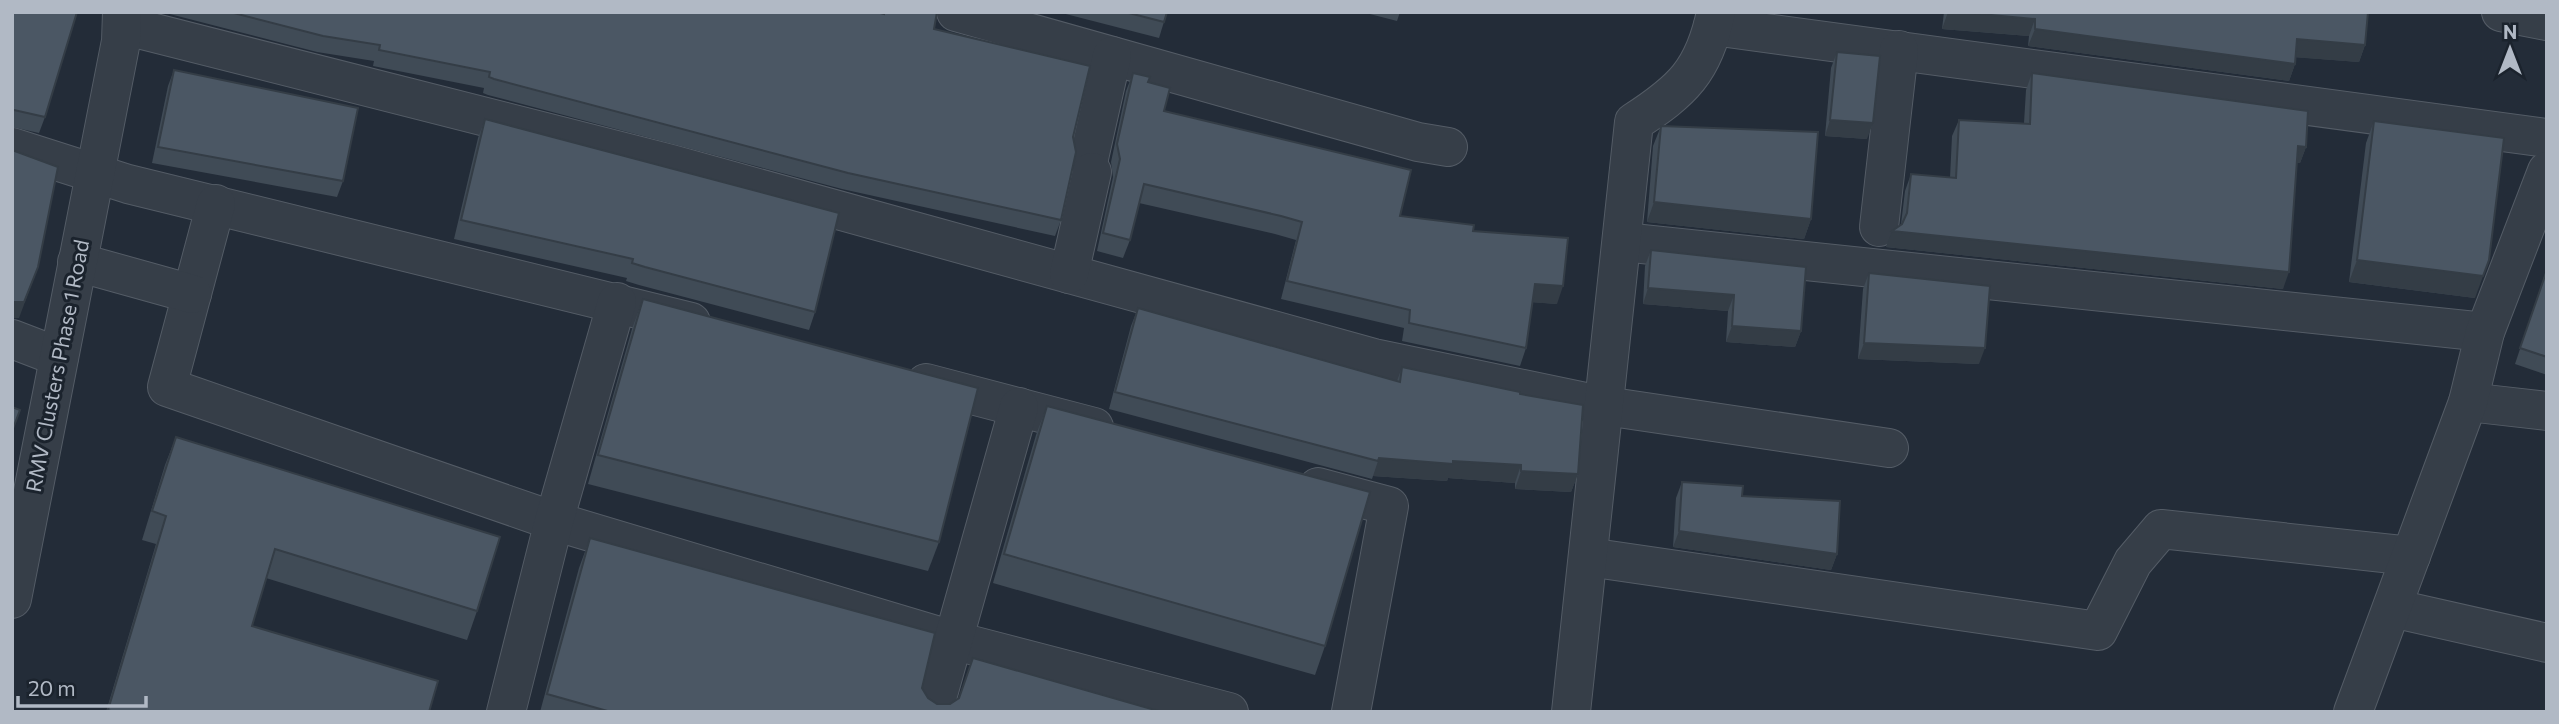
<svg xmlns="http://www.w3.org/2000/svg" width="2559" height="724" font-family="Commissioner,sans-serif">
  <rect width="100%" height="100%" fill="#232c38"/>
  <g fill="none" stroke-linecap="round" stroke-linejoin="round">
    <g stroke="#545c66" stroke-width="40">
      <g id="minor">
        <path d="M 956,12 L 1418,142 L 1448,147"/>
        <path d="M 2501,12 L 2547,21"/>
        <path d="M 123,25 L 671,164 L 1374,358 L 1605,406 L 1889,448"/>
        <path d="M 1713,26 L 2547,138"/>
        <path d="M 12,147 L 128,184 L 691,322"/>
        <path d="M 1089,158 L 1112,56"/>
        <path d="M 216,204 L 167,387 L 554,521 L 952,640 L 1229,712"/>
        <path d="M 1879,227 L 1899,50"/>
        <path d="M 1623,242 L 2485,332"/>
        <path d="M 77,262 L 192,294"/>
        <path d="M 1069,274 L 1092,172"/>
        <path d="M 12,339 L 59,357"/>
        <path d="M 926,383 L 1094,427"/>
        <path d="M 2468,402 L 2547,411"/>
        <path d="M 1318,487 L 1389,506 L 1351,712"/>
        <path d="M 1588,557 L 2098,631 L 2133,562 L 2161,529 L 2411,556"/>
        <path d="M 12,599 L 121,41 L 122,12"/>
        <path d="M 2392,608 L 2547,643"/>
        <path d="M 506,712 L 554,521 L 617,302"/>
        <path d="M 933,712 L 1019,407"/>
        <path d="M 1571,712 L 1634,122 C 1682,91 1704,71 1716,12"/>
        <path d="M 2353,712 L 2468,402 L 2485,332 L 2547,171"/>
      </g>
    </g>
    <use href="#minor" stroke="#363e48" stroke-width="38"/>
  </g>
  <g fill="#404b56">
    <path d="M 12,12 L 45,117 L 39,133 L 12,127 Z"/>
    <path d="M 162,12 L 876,12 L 882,14 L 882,12 L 937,12 L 934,29 L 1073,137 L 1061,220 L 1055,236 L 842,189 L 488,95 L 483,93 L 484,88 L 373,66 L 374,61 L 317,52 Z"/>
    <path d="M 1058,12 L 1167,12 L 1159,38 Z"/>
    <path d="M 1362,12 L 1400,12 L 1397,21 Z"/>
    <path d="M 1944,12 L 2368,12 L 2365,45 L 2359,62 L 2295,57 L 2295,64 L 2289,81 L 2028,46 L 2029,36 L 1942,29 Z"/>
    <path d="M 1837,52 L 1867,139 L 1825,136 L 1831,68 Z"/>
    <path d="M 174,70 L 343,181 L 337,197 L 152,163 L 168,86 Z"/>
    <path d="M 1133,73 L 1148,82 L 1164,111 L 1400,216 L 1473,231 L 1557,304 L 1532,302 L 1526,348 L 1520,366 L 1402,341 L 1404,328 L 1281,299 L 1296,240 L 1275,234 L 1139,203 L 1130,240 L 1123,258 L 1097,251 L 1113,177 L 1111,162 L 1126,91 Z"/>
    <path d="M 2032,73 L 2306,147 L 2300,163 L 2296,163 L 2283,289 L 1886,247 L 1901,224 L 1905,191 L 1911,174 L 1950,178 L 1952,136 L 1959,120 L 2024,123 L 2026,90 Z"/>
    <path d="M 485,119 L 815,312 L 809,330 L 639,285 L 626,281 L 627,278 L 454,239 L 478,138 Z"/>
    <path d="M 2374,121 L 2475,298 L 2349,282 L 2366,143 Z"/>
    <path d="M 1661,126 L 1811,219 L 1804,239 L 1647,222 L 1653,146 Z"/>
    <path d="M 1651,250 L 1801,331 L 1795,347 L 1726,342 L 1728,311 L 1643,304 L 1645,266 Z"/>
    <path d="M 2547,268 L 2547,375 L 2515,364 Z"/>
    <path d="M 1869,273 L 1979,364 L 1858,359 L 1863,289 Z"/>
    <path d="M 643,299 L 939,542 L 928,571 L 588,484 L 632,329 Z"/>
    <path d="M 1138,308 L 1397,381 L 1402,367 L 1520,394 L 1578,474 L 1571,492 L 1515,489 L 1515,483 L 1448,478 L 1447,481 L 1373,476 L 1372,479 L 1109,409 L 1131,326 Z"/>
    <path d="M 1047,406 L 1325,646 L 1315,675 L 993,583 L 1036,435 Z"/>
    <path d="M 176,437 L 477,611 L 467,640 L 266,578 L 252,626 L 429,712 L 106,712 L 156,544 L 142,540 L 165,465 Z"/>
    <path d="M 1682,482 L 1742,496 L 1837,554 L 1831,570 L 1673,547 L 1676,498 Z"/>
    <path d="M 590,538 L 922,688 L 928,698 L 937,704 L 1162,712 L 540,712 L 579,568 Z"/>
  </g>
  <g fill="#343d46">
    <path d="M 1948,12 L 1959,12 L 2035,19 L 2029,36 L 1942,29 Z"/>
    <path d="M 2035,29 L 2295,64 L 2289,81 L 2028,46 Z"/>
    <path d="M 2297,39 L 2365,45 L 2359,62 L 2291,57 Z"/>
    <path d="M 1830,120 L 1873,123 L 1867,139 L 1825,136 Z"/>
    <path d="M 2298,146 L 2306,147 L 2300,163 L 2292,163 Z"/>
    <path d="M 1654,202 L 1811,219 L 1804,239 L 1647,222 Z"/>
    <path d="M 1892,231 L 2289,272 L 2283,289 L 1886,247 Z"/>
    <path d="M 2357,260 L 2489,260 L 2475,298 L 2349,282 Z"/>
    <path d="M 38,267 L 19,318 L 12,318 L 12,302 Z"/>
    <path d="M 1535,284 L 1563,286 L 1557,304 L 1528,302 Z"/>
    <path d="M 1648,288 L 1734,295 L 1728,311 L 1643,304 Z"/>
    <path d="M 1732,326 L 1801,331 L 1795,347 L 1726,342 Z"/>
    <path d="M 1864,343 L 1985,348 L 1979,364 L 1858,359 Z"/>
    <path d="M 1379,458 L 1453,461 L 1521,465 L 1515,483 L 1448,478 L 1447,481 L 1373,476 Z"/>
    <path d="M 1521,471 L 1578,474 L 1571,492 L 1515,489 Z"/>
    <path d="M 1679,531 L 1837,554 L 1831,570 L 1673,547 Z"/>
  </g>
  <g fill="#4b5764" stroke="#343d46" stroke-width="2">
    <path d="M 12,12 L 77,12 L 45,117 L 14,110 L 12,110 Z"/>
    <path d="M 230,12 L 876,12 L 884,14 L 884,12 L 937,12 L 934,29 L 1090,66 L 1073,137 L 1076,152 L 1061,220 L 848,173 L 494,79 L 489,77 L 490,72 L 379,50 L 380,45 L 323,36 Z"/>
    <path d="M 1125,12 L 1167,12 L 1164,22 Z"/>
    <path d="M 1959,12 L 2368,12 L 2365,45 L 2297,39 L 2295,64 L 2035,29 L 2035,19 Z"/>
    <path d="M 1837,52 L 1880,56 L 1873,123 L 1830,120 Z"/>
    <path d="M 174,70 L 358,108 L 343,181 L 158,147 Z"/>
    <path d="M 1133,73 L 1150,77 L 1148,82 L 1170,88 L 1164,111 L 1411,170 L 1400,216 L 1474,225 L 1473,231 L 1568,238 L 1563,286 L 1535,284 L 1526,348 L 1409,323 L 1410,310 L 1287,281 L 1302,222 L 1281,216 L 1144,184 L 1130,240 L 1103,233 L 1120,159 L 1117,144 Z"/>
    <path d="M 2032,73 L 2308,111 L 2306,147 L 2298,146 L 2289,272 L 1892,231 L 1902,224 L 1907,213 L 1911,174 L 1956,178 L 1959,120 L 2030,124 Z"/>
    <path d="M 485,119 L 839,213 L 815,312 L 645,267 L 632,263 L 633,259 L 461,220 Z"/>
    <path d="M 2374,121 L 2504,138 L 2489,260 L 2483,276 L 2357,260 Z"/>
    <path d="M 1661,126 L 1818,132 L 1811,219 L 1654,202 Z"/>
    <path d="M 12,150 L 58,167 L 38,267 L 24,302 L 12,302 Z"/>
    <path d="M 1651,250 L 1806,267 L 1801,331 L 1732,326 L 1734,295 L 1648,288 Z"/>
    <path d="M 2547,270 L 2547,357 L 2520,348 Z"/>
    <path d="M 1869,273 L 1990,286 L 1985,348 L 1864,343 Z"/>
    <path d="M 643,299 L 978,388 L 939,542 L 598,455 Z"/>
    <path d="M 1138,308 L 1400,382 L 1402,367 L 1520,392 L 1520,394 L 1583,405 L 1578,474 L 1521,471 L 1521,465 L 1453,461 L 1453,464 L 1379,458 L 1378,461 L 1115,392 Z"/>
    <path d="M 1047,406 L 1370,492 L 1325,646 L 1004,554 Z"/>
    <path d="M 12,407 L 20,410 L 12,431 Z"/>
    <path d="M 176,437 L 500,537 L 477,611 L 275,549 L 252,626 L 438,681 L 429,712 L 113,712 L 108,710 L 166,516 L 152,511 Z"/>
    <path d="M 1682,482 L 1743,486 L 1742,496 L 1840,501 L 1837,554 L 1679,531 Z"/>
    <path d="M 590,538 L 935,633 L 922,688 L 928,698 L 937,704 L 950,704 L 959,698 L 973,658 L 1162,712 L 611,712 L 547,694 Z"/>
  </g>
  <g text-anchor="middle" stroke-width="6" stroke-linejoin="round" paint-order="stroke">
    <g font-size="21" fill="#b1b9c5" stroke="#1b232d">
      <text transform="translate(58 366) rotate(-79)" y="7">RMV Clusters Phase 1 Road</text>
    </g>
  </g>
  <rect width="2559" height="724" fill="none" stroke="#b1b9c5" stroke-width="28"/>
  <g transform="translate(2510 49)" stroke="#1b232d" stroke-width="5" paint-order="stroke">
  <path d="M0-5L12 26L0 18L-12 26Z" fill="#b1b9c5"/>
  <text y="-10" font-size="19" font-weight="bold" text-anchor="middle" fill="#b1b9c5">N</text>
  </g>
  <path d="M18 696v10h128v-10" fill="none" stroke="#b1b9c5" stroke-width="3.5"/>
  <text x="28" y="696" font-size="21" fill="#b1b9c5" stroke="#1b232d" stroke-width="5" paint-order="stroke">20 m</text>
</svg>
